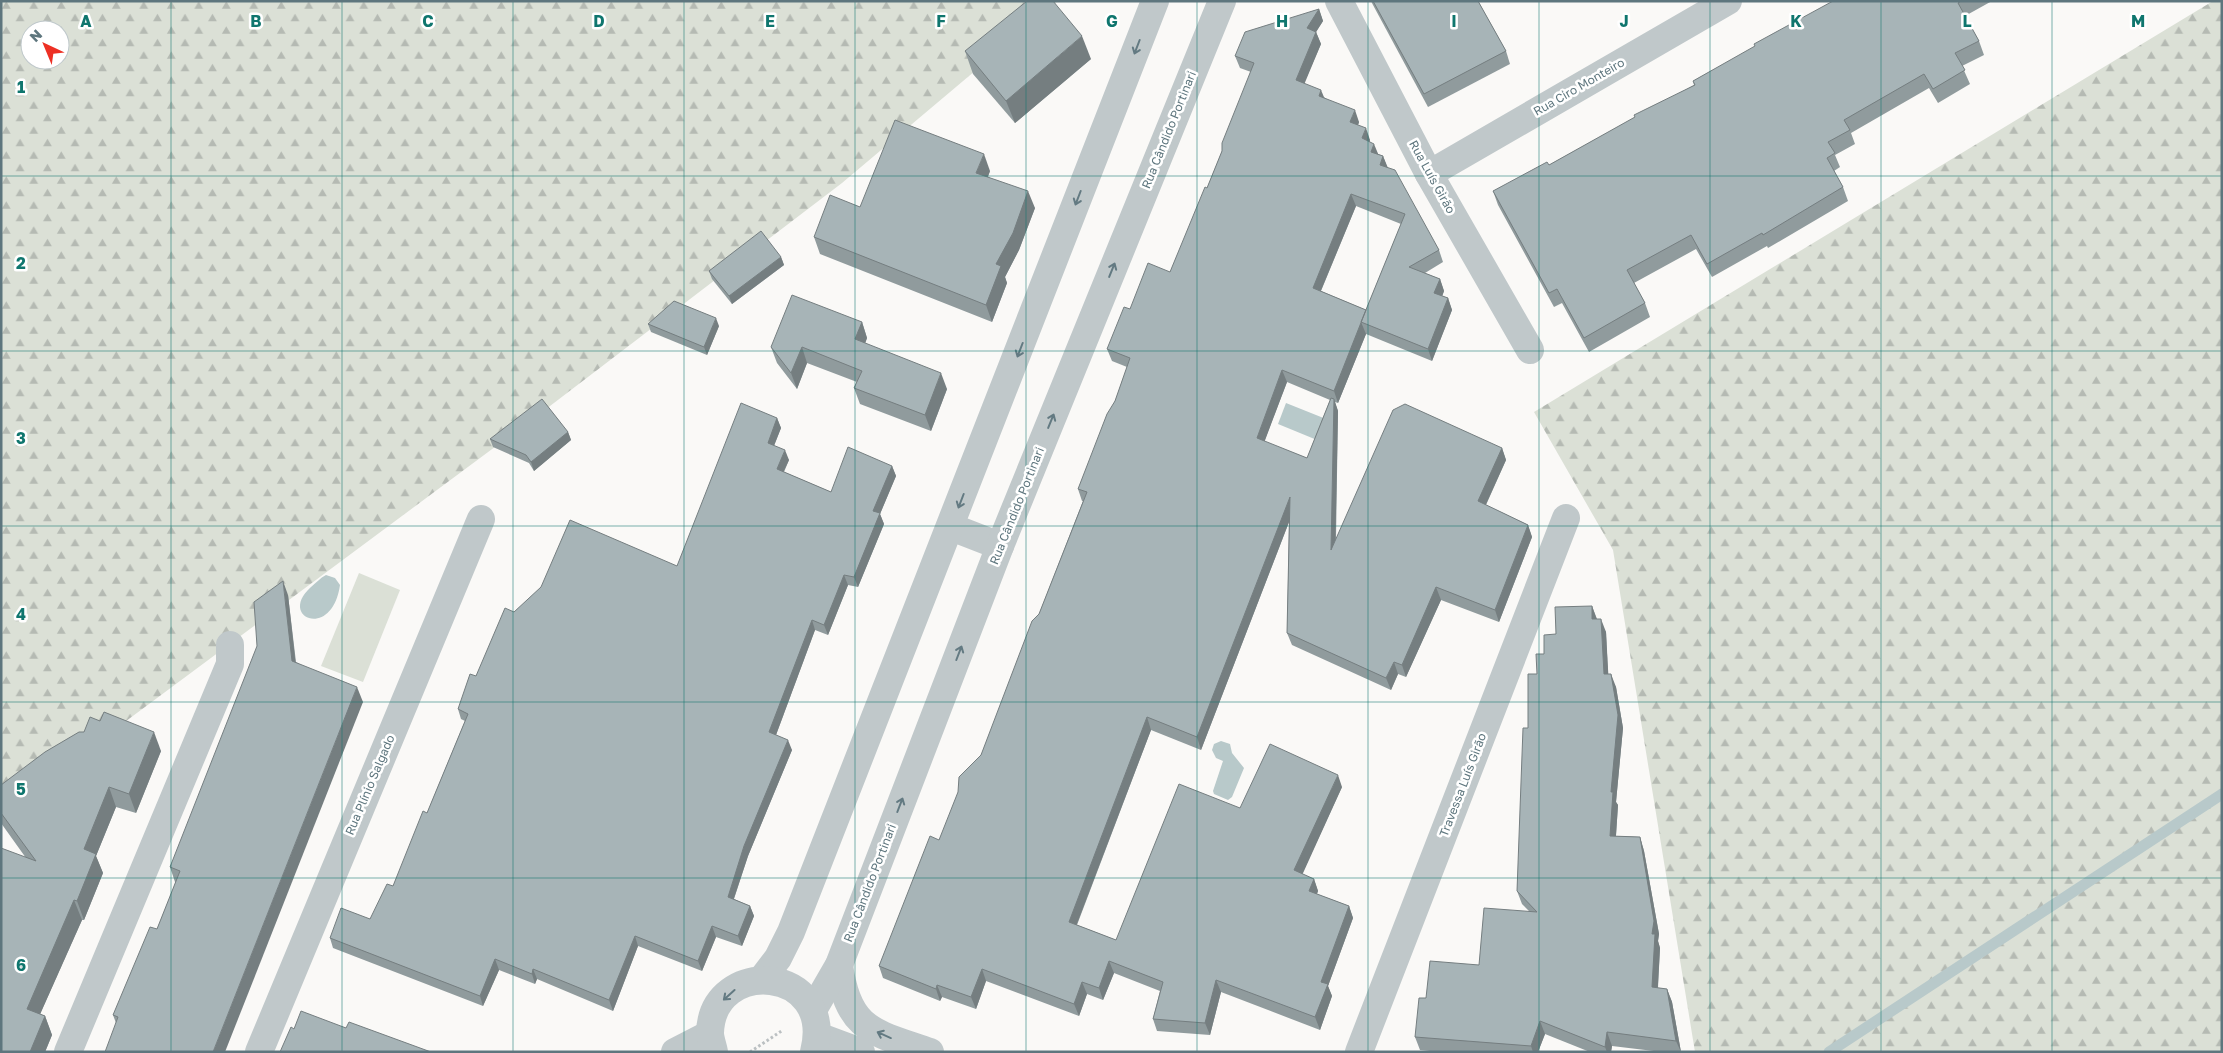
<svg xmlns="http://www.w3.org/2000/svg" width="2223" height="1053" font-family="'Golos Text',sans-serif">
  <defs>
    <pattern id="forest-firs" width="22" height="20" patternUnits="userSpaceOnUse" patternTransform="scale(1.25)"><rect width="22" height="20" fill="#dbe0d6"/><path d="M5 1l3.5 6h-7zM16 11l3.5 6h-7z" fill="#b5bab3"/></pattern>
  </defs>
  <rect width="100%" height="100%" fill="#faf9f7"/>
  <g fill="url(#forest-firs)" fill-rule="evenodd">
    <path d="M 1,1 L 1058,1 L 842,183 L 550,406 L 1,814 ZM 30,30 L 60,30 L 60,60 L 30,60 Z"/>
    <path d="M 2213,1 L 2222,1 L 2222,1052 L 1695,1052 L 1613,550 L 1534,412 Z"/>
  </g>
  <path fill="#dbe0d6" d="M 359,573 L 400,590 L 363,682 L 321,666 Z"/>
  <g fill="#b8c9ca">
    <path d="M 1286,403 L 1326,419 L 1317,440 L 1278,424 Z"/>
    <path d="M 326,575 L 335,578 L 340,585 C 332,641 277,617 311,587 C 316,583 320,578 326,575 Z"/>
    <path d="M 1221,741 L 1230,744 L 1232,753 L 1244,768 L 1232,797 L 1228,800 L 1214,794 L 1213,791 L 1223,761 L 1216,758 L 1212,750 L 1214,744 Z"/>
  </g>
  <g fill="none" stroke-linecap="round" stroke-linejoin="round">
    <path stroke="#b8c9ca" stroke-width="11" d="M 1829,1052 L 2222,794"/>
    <path stroke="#bbc0c2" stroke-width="3" stroke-dasharray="2.5 2.5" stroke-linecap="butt" d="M 750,1052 L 783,1030"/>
    <g stroke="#c0c8ca" stroke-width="28">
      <path d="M 1339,1 L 1429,174 L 1530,350"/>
      <path d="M 1429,174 L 1728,1"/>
      <path d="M 951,527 L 1000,546"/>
      <path d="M 839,965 C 848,1031 873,1032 930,1052"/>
      <path d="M 762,979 L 778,958 L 791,932 L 1155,1"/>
      <path d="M 813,1010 L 839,965 L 1000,546 L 1222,1"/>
      <path d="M 818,1036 L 861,1052"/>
      <path d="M 68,1052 L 230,664 L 230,645"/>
      <path d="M 259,1052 L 481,519"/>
      <path d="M 675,1052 L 710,1034"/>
      <path d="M 714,1052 C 713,1046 710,1039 710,1033 C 712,956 836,965 814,1052"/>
      <path d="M 1359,1052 L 1566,518"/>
    </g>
  </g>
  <g fill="#909b9d" fill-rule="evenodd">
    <path d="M 1371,1 L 1478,1 L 1506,51 L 1510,64 L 1428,107 L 1373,5 Z"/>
    <path d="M 1833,1 L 1992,1 L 1965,16 L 1979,41 L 1984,55 L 1962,66 L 1970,84 L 1938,103 L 1929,88 L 1851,133 L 1855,144 L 1835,155 L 1840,167 L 1834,171 L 1843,187 L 1848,201 L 1768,248 L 1767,246 L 1712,277 L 1696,249 L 1634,283 L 1645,303 L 1650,317 L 1589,352 L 1562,303 L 1554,307 L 1498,205 L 1493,191 L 1549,165 L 1694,85 L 1693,81 L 1755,47 Z"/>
    <path d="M 1319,9 L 1323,21 L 1316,32 L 1321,44 L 1304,83 L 1359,122 L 1358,125 L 1370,140 L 1370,142 L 1378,154 L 1383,156 L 1387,167 L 1439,250 L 1443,262 L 1425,273 L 1440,279 L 1444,291 L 1442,296 L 1448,298 L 1452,310 L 1432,361 L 1366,334 L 1338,403 L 1335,402 L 1338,411 L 1336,539 L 1502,448 L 1506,460 L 1486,505 L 1528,525 L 1532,537 L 1499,622 L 1441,600 L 1406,677 L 1398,674 L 1391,690 L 1292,645 L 1287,633 L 1289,522 L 1201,750 L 1151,730 L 1077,925 L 1116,940 L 1240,808 L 1342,787 L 1302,874 L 1314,879 L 1318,891 L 1317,894 L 1349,906 L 1353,918 L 1328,986 L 1332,996 L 1320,1030 L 1221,992 L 1210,1035 L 1157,1031 L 1153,1019 L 1160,991 L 1114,973 L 1103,1000 L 1087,994 L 1079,1016 L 986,981 L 976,1009 L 942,997 L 940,1001 L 883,978 L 879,966 L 939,840 L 981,755 L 1039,614 L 1083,501 L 1082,501 L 1078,489 L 1115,401 L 1127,367 L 1112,361 L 1107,349 L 1130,309 L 1170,272 L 1207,188 L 1222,151 L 1251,72 L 1240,68 L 1235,56 ZM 1356,206 L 1401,224 L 1366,310 L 1321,291 ZM 1287,382 L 1330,400 L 1307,458 L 1264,442 Z"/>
    <path d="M 965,51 L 1091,59 L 1015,123 L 973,74 Z"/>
    <path d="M 990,171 L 988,177 L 1035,208 L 1019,250 L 1005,277 L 1007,283 L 992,322 L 820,254 L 814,237 L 860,207 Z"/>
    <path d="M 781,257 L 784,265 L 732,304 L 712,279 L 709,271 Z"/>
    <path d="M 862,322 L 867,338 L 865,343 L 947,389 L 931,431 L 860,404 L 854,388 L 857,382 L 807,363 L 797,389 L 777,363 L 771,347 Z"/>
    <path d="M 648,324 L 719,326 L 707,355 L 651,332 Z"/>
    <path d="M 777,418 L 781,428 L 774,446 L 789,460 L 784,472 L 831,492 L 892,466 L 896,476 L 880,514 L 884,524 L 858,587 L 848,585 L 828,635 L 815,630 L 776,735 L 792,750 L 748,856 L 734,899 L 750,906 L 754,916 L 742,946 L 716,937 L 702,971 L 638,946 L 613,1011 L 537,979 L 535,984 L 499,970 L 483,1006 L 333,948 L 330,938 L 370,919 L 393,886 L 427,813 L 465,721 L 461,719 L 458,709 L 476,676 L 514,612 L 677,566 Z"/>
    <path d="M 568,432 L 571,440 L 534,471 L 529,463 L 493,447 L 490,439 Z"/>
    <path d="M 288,595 L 296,662 L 363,702 L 116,1023 L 113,1015 L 157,929 L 176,882 L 175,882 L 170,867 Z"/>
    <path d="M 1592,606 L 1597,619 L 1606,632 L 1608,674 L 1616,687 L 1623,728 L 1616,802 L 1618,805 L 1616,836 L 1640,837 L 1644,851 L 1659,934 L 1658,941 L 1660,948 L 1658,988 L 1667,989 L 1672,1002 L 1681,1052 L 1662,1052 L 1612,1046 L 1611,1052 L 1590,1052 L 1545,1034 L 1538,1052 L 1440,1052 L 1420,1050 L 1415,1037 L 1426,998 L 1479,965 L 1529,911 L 1522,904 L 1517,891 L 1528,728 L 1537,674 L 1544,654 L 1556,634 Z"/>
    <path d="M 100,721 L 161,751 L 136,813 L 116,807 L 96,856 L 103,873 L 84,920 L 82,920 L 40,1014 L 45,1016 L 52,1035 L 45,1052 L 1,1052 L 26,858 L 1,823 L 1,785 L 84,732 Z"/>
  </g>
  <g fill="#757e80">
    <path d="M 1319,9 L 1323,21 L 1311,40 L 1307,28 Z"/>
    <path d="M 1316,32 L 1321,44 L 1301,92 L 1296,80 Z"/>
    <path d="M 1082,36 L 1091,59 L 1015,123 L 1006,101 Z"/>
    <path d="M 1321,90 L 1326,102 L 1319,96 Z"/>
    <path d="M 1355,110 L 1359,122 L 1355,134 L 1350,122 Z"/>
    <path d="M 1366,128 L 1370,140 L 1366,151 L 1362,138 Z"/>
    <path d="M 1374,144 L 1379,156 L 1371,152 Z"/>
    <path d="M 984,154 L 990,171 L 982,190 L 976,173 Z"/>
    <path d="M 1383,156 L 1388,168 L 1380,165 Z"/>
    <path d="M 1028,191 L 1035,208 L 1019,250 L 1005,277 L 1007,283 L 992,322 L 986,305 L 996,264 Z"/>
    <path d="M 1351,194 L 1356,206 L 1317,300 L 1313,288 Z"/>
    <path d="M 781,257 L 784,265 L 732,304 L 729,296 Z"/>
    <path d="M 1440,279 L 1444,291 L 1439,305 L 1434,293 Z"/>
    <path d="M 1448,298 L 1452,310 L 1432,361 L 1428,349 Z"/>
    <path d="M 1366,310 L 1361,322 L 1366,334 L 1338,403 L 1334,391 Z"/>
    <path d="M 716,318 L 719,326 L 707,355 L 704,347 Z"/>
    <path d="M 862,322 L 867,338 L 861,355 L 855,339 Z"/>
    <path d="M 802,347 L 807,363 L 797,389 L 791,373 Z"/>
    <path d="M 1282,370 L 1287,382 L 1261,451 L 1257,438 Z"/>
    <path d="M 941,373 L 947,389 L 931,431 L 925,415 Z"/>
    <path d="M 1334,399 L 1338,411 L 1335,562 L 1331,550 Z"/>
    <path d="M 777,418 L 781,428 L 771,453 L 768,443 Z"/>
    <path d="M 568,432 L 571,440 L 534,471 L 531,462 Z"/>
    <path d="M 1502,448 L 1506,460 L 1482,513 L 1478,501 Z"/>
    <path d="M 785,450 L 789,460 L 780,479 L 777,469 Z"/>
    <path d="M 892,466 L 896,476 L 880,514 L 884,524 L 858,587 L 854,577 L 873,511 Z"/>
    <path d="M 1290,497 L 1294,509 L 1201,750 L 1197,737 Z"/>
    <path d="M 1528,525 L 1532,537 L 1499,622 L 1495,610 Z"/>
    <path d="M 844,575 L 848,585 L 828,635 L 824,625 Z"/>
    <path d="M 283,581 L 288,595 L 297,676 L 292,661 Z"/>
    <path d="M 1436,587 L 1441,600 L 1406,677 L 1402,665 Z"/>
    <path d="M 1592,606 L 1597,620 L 1592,619 Z"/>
    <path d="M 1601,619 L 1606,632 L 1609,687 L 1604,674 Z"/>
    <path d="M 812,620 L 815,630 L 773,743 L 769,732 Z"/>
    <path d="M 1394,662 L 1398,674 L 1391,690 L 1386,678 Z"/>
    <path d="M 1611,674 L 1616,687 L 1623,728 L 1616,802 L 1618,805 L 1615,849 L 1610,836 L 1611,792 Z"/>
    <path d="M 357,687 L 363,702 L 225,1052 L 213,1052 Z"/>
    <path d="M 1147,717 L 1151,730 L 1073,934 L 1069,922 Z"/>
    <path d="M 154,732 L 161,751 L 136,813 L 129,794 Z"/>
    <path d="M 788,740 L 792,750 L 748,856 L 731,907 L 728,897 L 744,846 Z"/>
    <path d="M 1338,775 L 1342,787 L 1299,882 L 1294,870 Z"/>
    <path d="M 109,787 L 116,807 L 96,856 L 103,873 L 84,920 L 77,901 L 84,849 Z"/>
    <path d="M 1640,837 L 1644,851 L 1659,934 L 1658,941 L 1660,948 L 1657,1001 L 1652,987 L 1652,934 Z"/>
    <path d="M 1314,879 L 1318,891 L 1313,903 L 1309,891 Z"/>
    <path d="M 74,900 L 82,920 L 34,1028 L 27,1009 Z"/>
    <path d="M 750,906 L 754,916 L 742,946 L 738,936 Z"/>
    <path d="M 1349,906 L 1353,918 L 1328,986 L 1332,996 L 1320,1030 L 1315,1017 L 1321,982 Z"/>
    <path d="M 712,926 L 716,937 L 702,971 L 698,961 Z"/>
    <path d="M 635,936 L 638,946 L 613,1011 L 609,1000 Z"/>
    <path d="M 495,959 L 499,970 L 483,1006 L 480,996 Z"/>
    <path d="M 1109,961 L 1114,973 L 1103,1000 L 1099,988 Z"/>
    <path d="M 533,969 L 537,979 L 535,984 L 532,974 Z"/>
    <path d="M 982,969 L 986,981 L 976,1009 L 971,997 Z"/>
    <path d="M 1216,980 L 1221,992 L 1210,1035 L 1205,1023 Z"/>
    <path d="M 1082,982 L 1087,994 L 1079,1016 L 1074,1004 Z"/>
    <path d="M 937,985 L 942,997 L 940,1001 L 936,989 Z"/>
    <path d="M 1667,989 L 1672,1002 L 1681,1052 L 1676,1041 Z"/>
    <path d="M 45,1016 L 52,1035 L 45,1052 L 30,1052 Z"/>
    <path d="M 1540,1021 L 1545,1034 L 1538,1052 L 1533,1052 L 1531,1046 Z"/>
    <path d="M 1607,1032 L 1612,1046 L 1611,1052 L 1607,1052 L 1605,1047 Z"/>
  </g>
  <g fill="#a7b4b7" stroke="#757e80">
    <path d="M 1027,1 L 1053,1 L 1082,36 L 1006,101 L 965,51 Z"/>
    <path d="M 1373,1 L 1478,1 L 1506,51 L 1424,94 Z"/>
    <path d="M 1833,1 L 1961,1 L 1958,3 L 1979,41 L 1955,53 L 1965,70 L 1933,89 L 1924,74 L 1844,120 L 1850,130 L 1828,142 L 1835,153 L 1827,158 L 1843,187 L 1763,235 L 1762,233 L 1707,264 L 1691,235 L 1627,270 L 1645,303 L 1584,338 L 1557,289 L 1549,293 L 1493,191 L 1547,162 L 1549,165 L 1635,117 L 1634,115 L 1695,85 L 1693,81 L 1755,46 L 1754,44 Z"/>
    <path d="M 1319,9 L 1307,28 L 1316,32 L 1296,80 L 1321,90 L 1319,96 L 1355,110 L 1350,122 L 1366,128 L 1362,138 L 1374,144 L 1371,152 L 1383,156 L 1380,165 L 1395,170 L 1439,250 L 1409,267 L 1440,279 L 1434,293 L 1448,298 L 1428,349 L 1361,322 L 1405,214 L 1351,194 L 1313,288 L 1366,310 L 1334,391 L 1282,370 L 1257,438 L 1307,458 L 1331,398 L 1334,399 L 1331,550 L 1393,410 L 1405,404 L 1502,448 L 1478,501 L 1528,525 L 1495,610 L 1436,587 L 1402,665 L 1394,662 L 1386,678 L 1287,633 L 1290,497 L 1197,737 L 1147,717 L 1069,922 L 1116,940 L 1179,784 L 1240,808 L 1270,744 L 1338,775 L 1294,870 L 1314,879 L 1309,891 L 1349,906 L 1321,982 L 1328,984 L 1315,1017 L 1216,980 L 1205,1023 L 1153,1019 L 1163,982 L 1109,961 L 1099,988 L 1082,982 L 1074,1004 L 982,969 L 971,997 L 937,985 L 936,989 L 879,966 L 930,836 L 939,840 L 958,792 L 959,777 L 981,755 L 1032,621 L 1039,614 L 1087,492 L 1078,489 L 1107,414 L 1115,401 L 1130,358 L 1107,349 L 1124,307 L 1130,309 L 1148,263 L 1170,272 L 1205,187 L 1207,188 L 1222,151 L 1222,143 L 1254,63 L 1235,56 L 1245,32 Z"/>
    <path d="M 895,120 L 984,154 L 976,173 L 1028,191 L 1013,233 L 996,264 L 1001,266 L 986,305 L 814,237 L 830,195 L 860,207 Z"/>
    <path d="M 761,231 L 781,257 L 729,296 L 709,271 Z"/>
    <path d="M 792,295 L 862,322 L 855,339 L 941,373 L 925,415 L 854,388 L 862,371 L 802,347 L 791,373 L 771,347 Z"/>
    <path d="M 674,301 L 716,318 L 704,347 L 648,324 Z"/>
    <path d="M 542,399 L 568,432 L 531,462 L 526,455 L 490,439 Z"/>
    <path d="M 741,403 L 777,418 L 768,443 L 785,450 L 777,469 L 831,492 L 848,447 L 892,466 L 873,511 L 880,513 L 854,577 L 844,575 L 824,625 L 812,620 L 769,732 L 788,740 L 744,846 L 728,897 L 750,906 L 738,936 L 712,926 L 698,961 L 635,936 L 609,1000 L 533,969 L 532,974 L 495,959 L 480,996 L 330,938 L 341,908 L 370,919 L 387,884 L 393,886 L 423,811 L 427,813 L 468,714 L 458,709 L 470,674 L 476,676 L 505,608 L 514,612 L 541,587 L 570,520 L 677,566 Z"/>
    <path d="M 283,581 L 292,661 L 357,687 L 213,1052 L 105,1052 L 118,1017 L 113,1015 L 126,984 L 150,927 L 157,929 L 180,871 L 170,867 L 257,646 L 254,602 Z"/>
    <path d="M 1592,606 L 1592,619 L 1601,619 L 1604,674 L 1611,674 L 1618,715 L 1611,792 L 1613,792 L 1610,836 L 1640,837 L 1654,921 L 1652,934 L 1655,934 L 1652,987 L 1667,989 L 1676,1041 L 1607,1032 L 1605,1047 L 1540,1021 L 1531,1046 L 1415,1037 L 1419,998 L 1426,998 L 1430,961 L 1479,965 L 1484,908 L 1537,912 L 1517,891 L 1523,728 L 1528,728 L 1528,674 L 1537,674 L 1536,654 L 1544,654 L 1544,635 L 1556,634 L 1555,607 Z"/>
    <path d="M 104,712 L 154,732 L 129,794 L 109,787 L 84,849 L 96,854 L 77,901 L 74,900 L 27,1009 L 45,1016 L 30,1052 L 1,1052 L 1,848 L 36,861 L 1,813 L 1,785 L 45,752 L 79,732 L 84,732 L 90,717 L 100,721 Z"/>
    <path d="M 301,1011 L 346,1028 L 349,1022 L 431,1052 L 280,1052 L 291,1027 L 294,1029 Z"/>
  </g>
  <defs><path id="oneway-shaft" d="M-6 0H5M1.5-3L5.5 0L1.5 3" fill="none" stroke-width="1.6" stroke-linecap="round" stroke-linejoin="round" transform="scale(1.25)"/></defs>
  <g stroke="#637a82">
    <use href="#oneway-shaft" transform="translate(1137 47) rotate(111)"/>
    <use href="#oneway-shaft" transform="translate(1078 198) rotate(111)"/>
    <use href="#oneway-shaft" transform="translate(1112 270) rotate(-68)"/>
    <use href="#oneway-shaft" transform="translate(1020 350) rotate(111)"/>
    <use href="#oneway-shaft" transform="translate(1051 421) rotate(-68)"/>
    <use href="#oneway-shaft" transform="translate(961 501) rotate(111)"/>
    <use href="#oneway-shaft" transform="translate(959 653) rotate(-69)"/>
    <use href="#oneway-shaft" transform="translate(900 805) rotate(-69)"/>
    <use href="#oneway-shaft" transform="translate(729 995) rotate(138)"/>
    <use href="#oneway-shaft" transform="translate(884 1035) rotate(-156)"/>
  </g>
  <path fill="none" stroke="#0f766e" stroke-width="1" stroke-opacity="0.55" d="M 171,1 L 171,1052M 342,1 L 342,1052M 513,1 L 513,1052M 684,1 L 684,1052M 855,1 L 855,1052M 1026,1 L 1026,1052M 1197,1 L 1197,1052M 1368,1 L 1368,1052M 1539,1 L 1539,1052M 1710,1 L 1710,1052M 1881,1 L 1881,1052M 2052,1 L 2052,1052M 1,176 L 2222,176M 1,351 L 2222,351M 1,526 L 2222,526M 1,702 L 2222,702M 1,878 L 2222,878"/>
  <g text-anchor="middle" stroke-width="5" stroke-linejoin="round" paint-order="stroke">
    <g font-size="12" fill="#5e767e" stroke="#fff">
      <text transform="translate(1579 87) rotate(-30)" y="4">Rua Ciro Monteiro</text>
      <text transform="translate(1169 130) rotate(-68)" y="4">Rua Cândido Portinari</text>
      <text transform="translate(1432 177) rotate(61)" y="4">Rua Luís Girão</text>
      <text transform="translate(1017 506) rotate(-68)" y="4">Rua Cândido Portinari</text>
      <text transform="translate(370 785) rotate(-67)" y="4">Rua Plínio Salgado</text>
      <text transform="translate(1463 785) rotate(-69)" y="4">Travessa Luís Girão</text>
      <text transform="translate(870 883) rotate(-69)" y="4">Rua Cândido Portinari</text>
    </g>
  </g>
  <g font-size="16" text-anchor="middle" font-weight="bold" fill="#0f766e" stroke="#fff" stroke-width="5" stroke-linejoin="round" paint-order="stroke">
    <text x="86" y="27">A</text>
    <text x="256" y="27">B</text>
    <text x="428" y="27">C</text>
    <text x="599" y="27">D</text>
    <text x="770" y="27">E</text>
    <text x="941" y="27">F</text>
    <text x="1112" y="27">G</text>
    <text x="1282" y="27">H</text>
    <text x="1454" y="27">I</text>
    <text x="1624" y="27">J</text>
    <text x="1796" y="27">K</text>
    <text x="1967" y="27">L</text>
    <text x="2138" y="27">M</text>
    <text x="21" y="93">1</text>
    <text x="21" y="269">2</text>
    <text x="21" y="444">3</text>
    <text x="21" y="620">4</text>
    <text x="21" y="795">5</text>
    <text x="21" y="971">6</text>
  </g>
  <rect width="2223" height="1053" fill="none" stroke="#5e767e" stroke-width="5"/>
  <g transform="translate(45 45) rotate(316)"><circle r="24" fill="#ffffff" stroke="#bfc8cb"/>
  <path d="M0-4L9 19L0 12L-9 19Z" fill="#ed3024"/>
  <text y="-8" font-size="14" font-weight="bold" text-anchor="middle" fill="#5e767e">N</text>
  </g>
</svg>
